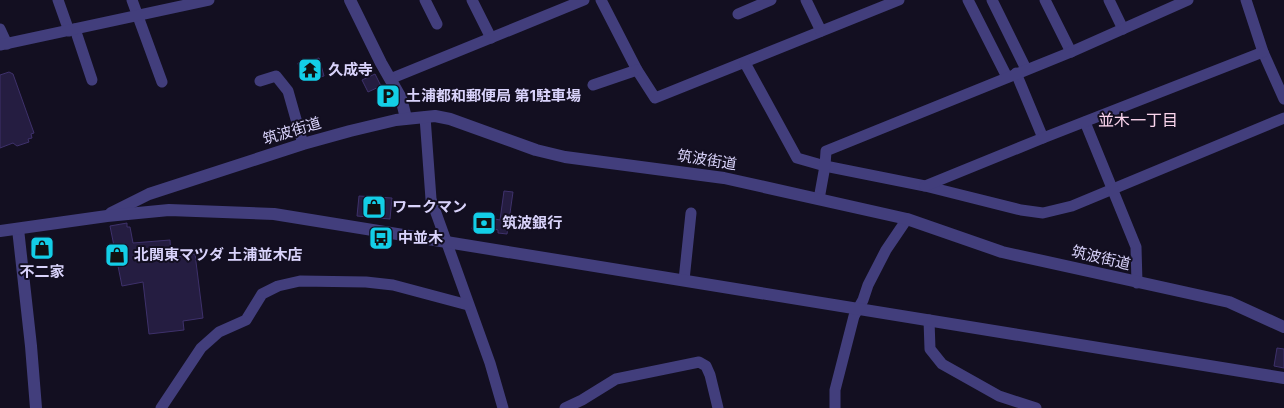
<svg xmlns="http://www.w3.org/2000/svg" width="1284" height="408" font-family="Inter,'Noto Sans JP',sans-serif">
  <rect width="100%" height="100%" fill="#130f21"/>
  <g fill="#251d41" stroke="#3e316b">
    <path d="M 319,58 L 324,76 L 302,81 L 298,63 Z"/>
    <path d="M 9,72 L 13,74 L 34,133 L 31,134 L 32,138 L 28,139 L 29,142 L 17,146 L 13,143 L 0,148 L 0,75 Z"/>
    <path d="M 375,74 L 381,86 L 368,92 L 362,80 Z"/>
    <path d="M 504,191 L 513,192 L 507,234 L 498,233 L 498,230 L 481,226 L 480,231 L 472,229 L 475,215 L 500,220 Z"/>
    <path d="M 359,196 L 392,198 L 390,219 L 357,216 Z"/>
    <path d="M 127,223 L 127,227 L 130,227 L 133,243 L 170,240 L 171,258 L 195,254 L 203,318 L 183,321 L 184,330 L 149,334 L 143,282 L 122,286 L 110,226 Z"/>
    <path d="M 1277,348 L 1284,349 L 1284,368 L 1274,366 Z"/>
  </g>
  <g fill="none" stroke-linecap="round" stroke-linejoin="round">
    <g stroke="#423e7c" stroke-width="11">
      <path d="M 58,0 L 69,31"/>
      <path d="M 132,0 L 162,82"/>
      <path d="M 425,0 L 437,24"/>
      <path d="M 472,0 L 491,38"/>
      <path d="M 601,0 L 637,70 L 655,98 L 899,0"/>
      <path d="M 806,0 L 821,31"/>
      <path d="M 968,0 L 1007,77"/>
      <path d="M 992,0 L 1026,69"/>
      <path d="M 1045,0 L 1071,52"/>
      <path d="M 1109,0 L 1123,29"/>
      <path d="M 1246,0 L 1263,52 L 1284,99"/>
      <path d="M 738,14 L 771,0"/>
      <path d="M 0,29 L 7,44"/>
      <path d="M 75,29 L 92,80"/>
      <path d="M 0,45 L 209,0"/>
      <path d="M 745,63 L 797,158 L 825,166 L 925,186 L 1021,210 L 1043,213 L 1072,206 L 1284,118"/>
      <path d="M 1016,73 L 1043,138"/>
      <path d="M 390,79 L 584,0"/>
      <path d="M 260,81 L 276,76 L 288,91 L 303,144"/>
      <path d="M 593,85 L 637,70"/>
      <path d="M 425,117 L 431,199 L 490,363 L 503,408"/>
      <path d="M 1085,122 L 1136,247 L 1137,283"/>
      <path d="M 925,186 L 1043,138 L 1263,52"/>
      <path d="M 819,199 L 825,166 L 826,151 L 1071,52 L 1188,0"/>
      <path d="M 684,280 L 691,213"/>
      <path d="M 929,320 L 930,349 L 942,364 L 999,396 L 1036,408"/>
      <path d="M 161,408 L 201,348 L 219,332 L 246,320 L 262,294 L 278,286 L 300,281 L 366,282 L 393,285 L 468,305"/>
      <path d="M 565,408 L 582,400 L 616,379 L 699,362 L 706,366 L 710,375 L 718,408"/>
      <path d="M 835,408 L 835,390 L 854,316 L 863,300 L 868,285 L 886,250 L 907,219"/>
    </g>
    <g stroke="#423e7c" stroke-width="12">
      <path d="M 350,0 L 381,63 L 401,98 L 406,118"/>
      <path d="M 111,213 L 149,194 L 303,144 L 350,131 L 396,120 L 435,116 L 450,119 L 536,150 L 565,157 L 724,178 L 907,219 L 1002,252 L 1229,302 L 1284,327"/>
      <path d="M 18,229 L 31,346 L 36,408"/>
      <path d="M 0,231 L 107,216 L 169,210 L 274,214 L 1284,378"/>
    </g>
  </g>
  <defs>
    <g id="temple-square" transform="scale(1.25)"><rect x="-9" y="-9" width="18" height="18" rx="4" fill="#13cee7" stroke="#130f21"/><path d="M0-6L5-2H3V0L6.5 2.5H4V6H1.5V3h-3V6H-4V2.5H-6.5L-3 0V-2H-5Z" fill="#111"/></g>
    <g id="parking-square" transform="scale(1.25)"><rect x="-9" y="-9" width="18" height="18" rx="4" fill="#13cee7" stroke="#130f21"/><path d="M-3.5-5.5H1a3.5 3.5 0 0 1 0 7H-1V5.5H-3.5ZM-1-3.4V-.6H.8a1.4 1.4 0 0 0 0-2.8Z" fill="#111"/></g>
    <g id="shop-square" transform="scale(1.25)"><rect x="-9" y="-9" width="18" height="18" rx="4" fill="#13cee7" stroke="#130f21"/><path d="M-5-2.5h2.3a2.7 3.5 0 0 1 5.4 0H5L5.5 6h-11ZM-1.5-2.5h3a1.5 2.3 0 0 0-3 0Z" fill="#111"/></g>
    <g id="bank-square" transform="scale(1.25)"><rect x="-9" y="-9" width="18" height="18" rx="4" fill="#13cee7" stroke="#130f21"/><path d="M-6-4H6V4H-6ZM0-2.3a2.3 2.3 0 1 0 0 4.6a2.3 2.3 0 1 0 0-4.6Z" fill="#111"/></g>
    <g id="bus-square" transform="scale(1.25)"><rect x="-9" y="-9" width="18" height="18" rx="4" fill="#13cee7" stroke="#130f21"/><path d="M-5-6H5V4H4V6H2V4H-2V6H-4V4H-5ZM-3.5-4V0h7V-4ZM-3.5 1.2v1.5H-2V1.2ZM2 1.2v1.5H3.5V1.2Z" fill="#111"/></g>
  </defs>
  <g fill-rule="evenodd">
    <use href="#temple-square" x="310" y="70"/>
    <use href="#parking-square" x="388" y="96"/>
    <use href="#shop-square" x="374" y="207"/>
    <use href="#bank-square" x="484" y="223"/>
    <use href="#bus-square" x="381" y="238"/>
    <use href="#shop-square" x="42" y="248"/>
    <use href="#shop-square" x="117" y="255"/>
  </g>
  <g text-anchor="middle" stroke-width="4" stroke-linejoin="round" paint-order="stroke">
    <g font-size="15" font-weight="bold" fill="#d9d3fb" stroke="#130f21" text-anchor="start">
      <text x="328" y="75">久成寺</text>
      <text x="406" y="101">土浦都和郵便局 第1駐車場</text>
      <text x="392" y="212">ワークマン</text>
      <text x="502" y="228">筑波銀行</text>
      <text x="398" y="243">中並木</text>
      <text x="134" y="260">北関東マツダ 土浦並木店</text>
      <text x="42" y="277" text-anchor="middle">不二家</text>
    </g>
    <g font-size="15" fill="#d9d3fb" stroke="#130f21">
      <text transform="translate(292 131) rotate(-17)" y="5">筑波街道</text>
      <text transform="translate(707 160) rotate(9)" y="5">筑波街道</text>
      <text transform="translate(1101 258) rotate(13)" y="5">筑波街道</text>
    </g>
    <g font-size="16" fill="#fbd5ed" stroke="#130f21">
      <text x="1138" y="126">並木一丁目</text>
    </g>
  </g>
</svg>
